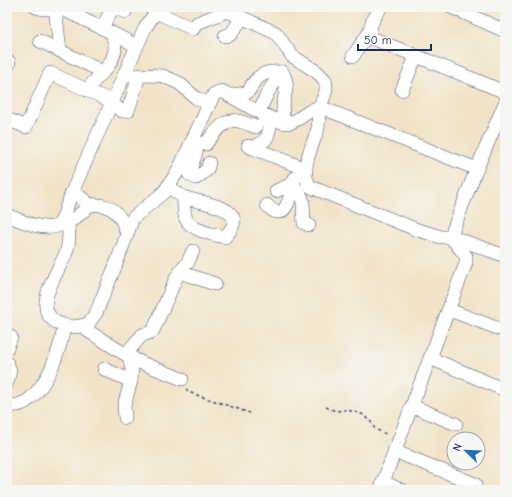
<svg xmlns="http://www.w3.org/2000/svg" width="512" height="497" font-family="'Comic Neue',sans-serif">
  <rect width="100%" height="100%" fill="#f6f6f2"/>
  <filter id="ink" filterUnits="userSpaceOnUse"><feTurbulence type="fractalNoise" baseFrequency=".025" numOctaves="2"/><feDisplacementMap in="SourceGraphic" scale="8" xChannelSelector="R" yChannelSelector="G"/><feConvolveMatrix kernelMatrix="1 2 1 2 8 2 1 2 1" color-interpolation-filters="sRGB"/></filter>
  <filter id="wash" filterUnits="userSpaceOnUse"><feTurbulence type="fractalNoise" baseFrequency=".012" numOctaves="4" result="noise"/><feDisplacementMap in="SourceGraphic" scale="16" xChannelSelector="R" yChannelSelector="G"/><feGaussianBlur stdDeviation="0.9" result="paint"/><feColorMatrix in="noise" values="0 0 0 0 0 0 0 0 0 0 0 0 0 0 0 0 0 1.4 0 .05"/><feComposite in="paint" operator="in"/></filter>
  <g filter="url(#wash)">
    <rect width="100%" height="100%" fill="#f1e3c7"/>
  </g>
  <g filter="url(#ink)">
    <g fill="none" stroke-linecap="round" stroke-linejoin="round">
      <g stroke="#3b4a6e" stroke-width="14">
        <g id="minor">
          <path d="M 36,7 L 43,9 L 60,8 L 112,33 C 113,37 115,43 115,48 C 114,66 96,77 87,90"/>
          <path d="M 53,7 L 56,15 L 60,51"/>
          <path d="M 114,7 L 125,12"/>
          <path d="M 451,7 L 505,31"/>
          <path d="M 156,12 L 193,29 L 197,23 L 227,11 L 234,14 L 276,33 L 292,56 L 317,72 L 325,80 C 328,93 324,95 320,106 C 318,113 319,121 318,128 C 314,143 297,173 311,187 L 415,229 L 441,237 L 453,237 L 505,256"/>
          <path d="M 102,28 L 113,7"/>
          <path d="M 112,33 L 137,46"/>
          <path d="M 225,36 L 231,34 L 242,18"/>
          <path d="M 367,36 L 505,92"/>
          <path d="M 40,41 L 103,72"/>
          <path d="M 353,56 L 369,33 L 372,22 L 381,7"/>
          <path d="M 7,68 L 9,62"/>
          <path d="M 282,72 C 289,83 286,88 284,100 C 282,107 283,115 283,122"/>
          <path d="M 125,73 L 134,76 L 147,75 L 163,76 L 179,83 L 196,98 L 209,104"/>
          <path d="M 402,90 L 416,56"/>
          <path d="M 230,96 C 235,94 241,94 246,93 C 249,91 251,88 252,85 C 260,73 268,71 282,72"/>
          <path d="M 112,104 L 122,111 L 128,111 L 139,76"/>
          <path d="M 7,119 L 26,127 L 50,73 L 113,102"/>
          <path d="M 192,141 L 206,144 C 212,135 225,118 238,121 C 244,122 250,125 256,127"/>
          <path d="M 198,143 L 195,156 L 189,174 L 196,178 L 207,170 L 209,163"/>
          <path d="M 248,146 L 306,169"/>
          <path d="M 253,148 C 265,141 268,140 270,126 L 259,111 L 268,92 L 282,72"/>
          <path d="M 292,184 C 307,198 302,205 304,223 L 309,225"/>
          <path d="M 168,186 C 174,190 179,196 186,198 C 206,204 253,208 225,237 C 214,235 191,230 186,219 C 183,212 185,204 183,197"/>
          <path d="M 276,191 L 292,184 L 295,178"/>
          <path d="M 72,192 L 78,195 L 90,205 C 112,203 122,214 127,235"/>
          <path d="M 267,205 C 284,225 291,198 292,184"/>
          <path d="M 7,215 C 21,221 45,232 60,225 L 72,192 L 137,46 L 145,28 L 159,7"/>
          <path d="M 60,223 C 74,223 80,213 90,205"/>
          <path d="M 67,223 C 70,231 69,241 67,250 C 61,269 30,307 56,322 C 67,328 76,328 88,324"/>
          <path d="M 181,271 L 188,275 L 215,284"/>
          <path d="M 449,310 L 505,331"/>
          <path d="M 7,348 L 11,337"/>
          <path d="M 430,358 L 505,390"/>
          <path d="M 7,363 L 10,370 L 7,383"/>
          <path d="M 104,369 L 131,381"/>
          <path d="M 182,379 L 142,363 L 123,353 L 88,331 L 88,324 L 96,313 L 115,267 L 133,218 L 164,192 L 178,171 L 214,94 L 222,91 C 234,98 278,125 289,123 C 301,120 308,109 320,107 L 477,169"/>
          <path d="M 7,405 C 40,412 61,350 64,326"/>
          <path d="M 412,406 L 456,424"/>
          <path d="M 125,418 L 124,406 L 131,381 L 132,369 L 129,356 L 130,349 L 142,335 L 149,333 L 153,331 L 177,276 L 188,262 L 193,251"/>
          <path d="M 394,451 L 475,484"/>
          <path d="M 383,482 L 401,490"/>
          <path d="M 380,490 L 466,263 L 466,256 L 453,240 L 453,230 L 475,173 L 505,103"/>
        </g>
      </g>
      <g stroke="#3b4a6e" stroke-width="1.5" stroke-dasharray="3 3" stroke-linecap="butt">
        <path d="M 186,389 L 191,393 L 250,413"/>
        <path d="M 326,407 L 336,411 L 347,410 L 362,414 L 371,422 L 375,429 L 388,435"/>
      </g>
      <use href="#minor" stroke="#fff" stroke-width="13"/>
    </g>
  </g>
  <rect width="512" height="497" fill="none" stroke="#f6f6f2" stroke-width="24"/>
  <g transform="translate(466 451) rotate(293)"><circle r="19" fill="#f6f6f2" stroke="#9ea6b7"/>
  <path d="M0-3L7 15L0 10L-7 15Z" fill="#1f6fb2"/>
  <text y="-6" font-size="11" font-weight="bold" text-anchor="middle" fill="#1b2f5e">N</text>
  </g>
  <path d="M358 44v6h73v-6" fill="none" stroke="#1b2f5e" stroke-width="2"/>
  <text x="364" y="44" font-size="12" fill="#1b2f5e" stroke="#f6f6f2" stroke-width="3" paint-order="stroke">50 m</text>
</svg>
